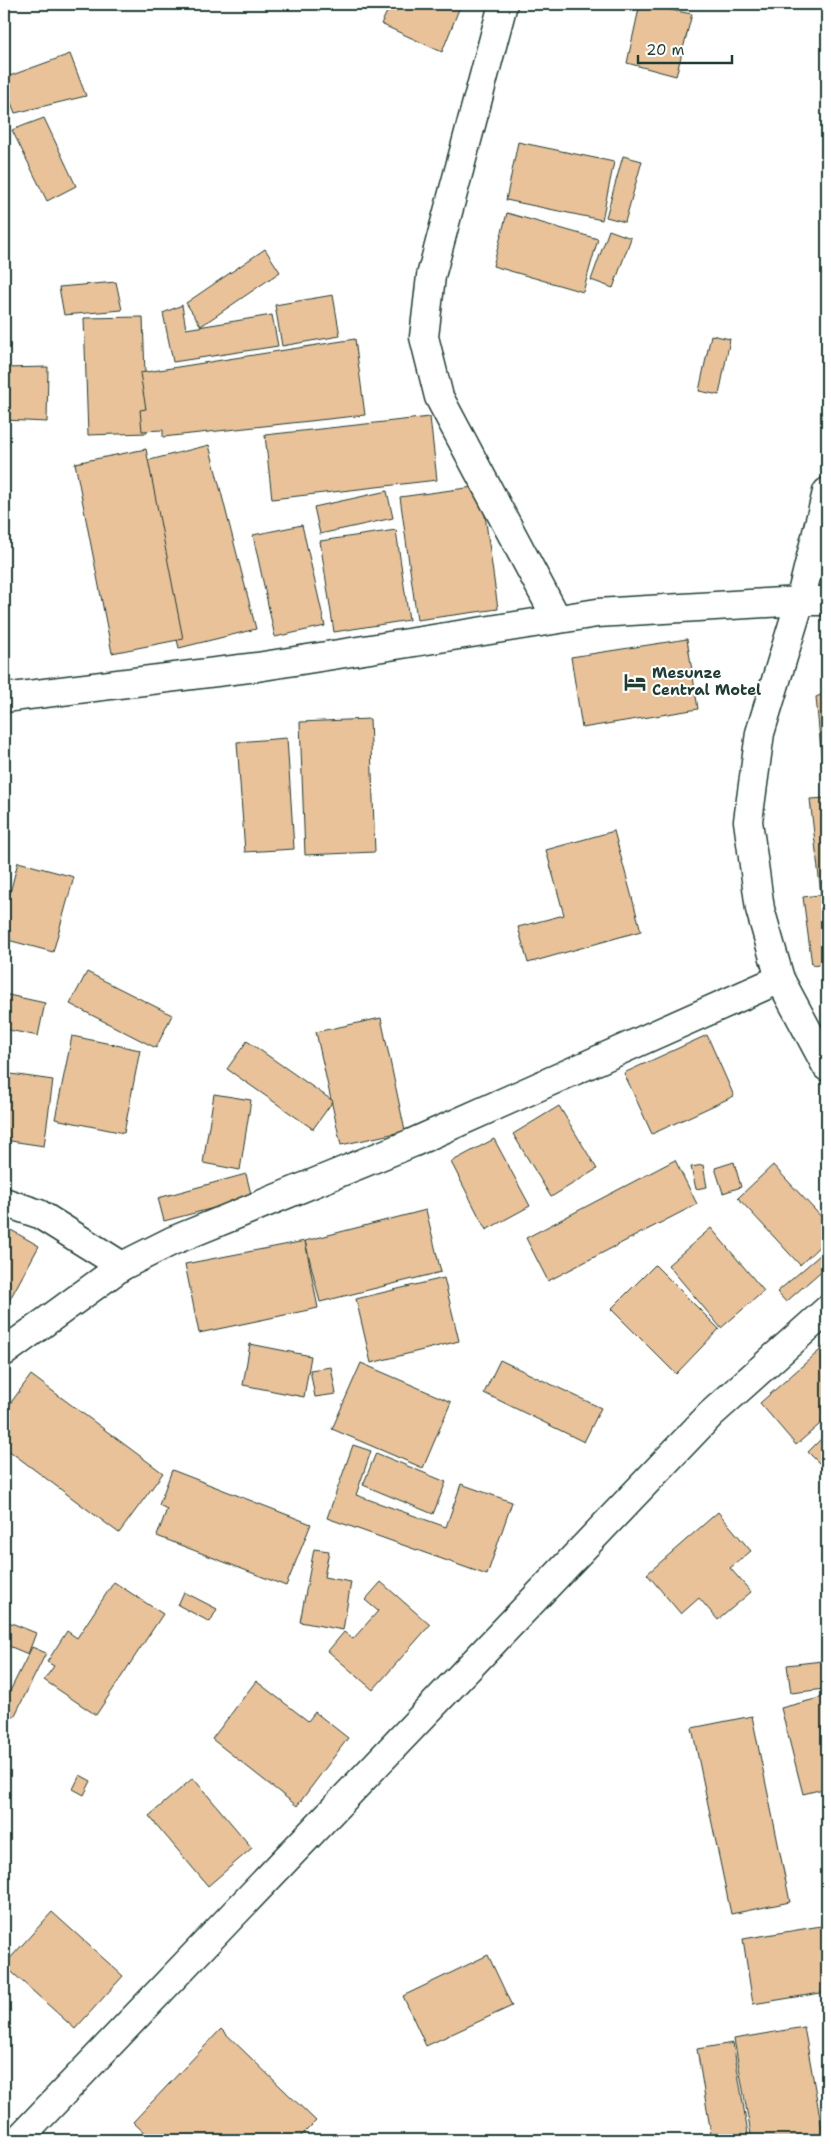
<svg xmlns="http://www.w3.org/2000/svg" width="831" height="2144" font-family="'Shantell Sans',sans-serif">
  <rect width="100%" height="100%" fill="#fff"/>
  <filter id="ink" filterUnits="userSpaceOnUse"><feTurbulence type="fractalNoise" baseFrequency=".02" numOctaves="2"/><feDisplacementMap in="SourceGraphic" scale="10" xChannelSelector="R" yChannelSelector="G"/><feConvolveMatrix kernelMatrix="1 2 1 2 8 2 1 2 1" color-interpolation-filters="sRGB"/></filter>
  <g filter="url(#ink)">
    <g fill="#e9c299" stroke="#1f3d34">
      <path d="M 391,4 L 461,4 L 442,52 L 381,24 Z"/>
      <path d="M 640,4 L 692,14 L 676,76 L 627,63 Z"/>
      <path d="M 821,4 L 827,4 L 827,9 L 820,8 Z"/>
      <path d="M 70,54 L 86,96 L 15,113 L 4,85 L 4,78 Z"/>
      <path d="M 44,118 L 76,186 L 47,201 L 12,130 Z"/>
      <path d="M 518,142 L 614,162 L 602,220 L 506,200 Z"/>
      <path d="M 623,156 L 642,161 L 625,222 L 606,217 Z"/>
      <path d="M 507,213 L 598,239 L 583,292 L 493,266 Z"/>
      <path d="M 609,230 L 631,238 L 613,288 L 591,280 Z"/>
      <path d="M 265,249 L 280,272 L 201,326 L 186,303 Z"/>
      <path d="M 116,282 L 122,310 L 64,315 L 59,287 Z"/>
      <path d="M 333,295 L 340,336 L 282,346 L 275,305 Z"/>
      <path d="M 182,305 L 186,329 L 272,315 L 278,346 L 173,362 L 163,313 Z"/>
      <path d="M 143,317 L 147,433 L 88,435 L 84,318 Z"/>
      <path d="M 711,335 L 730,339 L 719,395 L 699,391 Z"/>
      <path d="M 355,339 L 365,415 L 163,437 L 163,430 L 142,431 L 140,410 L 146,409 L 140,373 Z"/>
      <path d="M 48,367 L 47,422 L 4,420 L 4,368 Z"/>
      <path d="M 430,417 L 437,480 L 272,499 L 265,435 Z"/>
      <path d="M 209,445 L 256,629 L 179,648 L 134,464 Z"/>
      <path d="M 146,449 L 183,639 L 112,653 L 75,463 Z"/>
      <path d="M 481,486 L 498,609 L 417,620 L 400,497 Z"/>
      <path d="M 387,491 L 393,518 L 320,534 L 314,507 Z"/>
      <path d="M 302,525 L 325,626 L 275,637 L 253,535 Z"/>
      <path d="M 396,530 L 409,620 L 334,632 L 320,541 Z"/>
      <path d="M 687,639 L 698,709 L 582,728 L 571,657 Z"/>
      <path d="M 822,682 L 827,682 L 827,783 L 824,783 L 816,697 L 823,694 Z"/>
      <path d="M 370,719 L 375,852 L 305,855 L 300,722 Z"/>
      <path d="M 287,738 L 294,849 L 245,852 L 237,742 Z"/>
      <path d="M 827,798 L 827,894 L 821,895 L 810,799 Z"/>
      <path d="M 614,831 L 641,931 L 528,963 L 518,927 L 564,915 L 546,850 Z"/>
      <path d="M 18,862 L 74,877 L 53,952 L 4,939 L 4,916 Z"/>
      <path d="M 827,894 L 827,963 L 812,965 L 803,897 Z"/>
      <path d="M 87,972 L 172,1015 L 156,1048 L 70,1004 Z"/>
      <path d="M 4,994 L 45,1003 L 38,1036 L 4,1029 Z"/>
      <path d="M 381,1018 L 405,1131 L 341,1145 L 316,1032 Z"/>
      <path d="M 707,1035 L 734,1096 L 652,1134 L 624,1073 Z"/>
      <path d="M 72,1036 L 140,1050 L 124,1133 L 55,1119 Z"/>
      <path d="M 247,1041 L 333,1101 L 313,1129 L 227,1069 Z"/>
      <path d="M 4,1073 L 53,1080 L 44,1146 L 4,1140 Z"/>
      <path d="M 214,1094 L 251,1100 L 240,1170 L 203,1163 Z"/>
      <path d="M 559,1106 L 597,1169 L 551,1197 L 513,1134 Z"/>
      <path d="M 494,1139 L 530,1206 L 486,1230 L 451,1162 Z"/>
      <path d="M 675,1160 L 697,1204 L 548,1281 L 526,1238 Z"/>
      <path d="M 734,1162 L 741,1187 L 723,1193 L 715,1168 Z"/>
      <path d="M 703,1165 L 707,1187 L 696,1189 L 691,1167 Z"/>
      <path d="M 773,1165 L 827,1223 L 827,1239 L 800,1265 L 738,1198 Z"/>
      <path d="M 246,1174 L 252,1198 L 164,1221 L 158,1198 Z"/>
      <path d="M 426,1210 L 441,1272 L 320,1302 L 305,1241 Z"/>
      <path d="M 4,1226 L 39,1246 L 4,1310 Z"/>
      <path d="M 711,1228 L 764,1291 L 721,1328 L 668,1265 Z"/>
      <path d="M 305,1241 L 318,1308 L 199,1333 L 185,1264 Z"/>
      <path d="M 827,1249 L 827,1266 L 786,1302 L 777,1292 Z"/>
      <path d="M 655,1265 L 719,1329 L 676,1374 L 611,1309 Z"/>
      <path d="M 444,1278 L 459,1341 L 371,1363 L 356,1299 Z"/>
      <path d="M 250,1344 L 311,1356 L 304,1397 L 243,1385 Z"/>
      <path d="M 827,1344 L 827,1418 L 796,1445 L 760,1403 Z"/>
      <path d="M 500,1360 L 601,1408 L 584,1442 L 484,1393 Z"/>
      <path d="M 361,1363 L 451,1402 L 423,1468 L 332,1429 Z"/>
      <path d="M 331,1367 L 336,1394 L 315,1397 L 310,1370 Z"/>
      <path d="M 31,1375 L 163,1473 L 119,1533 L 4,1447 L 4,1412 Z"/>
      <path d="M 827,1433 L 827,1459 L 821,1465 L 808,1452 Z"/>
      <path d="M 353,1445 L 371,1451 L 356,1495 L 446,1527 L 461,1484 L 512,1502 L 487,1575 L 327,1518 Z"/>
      <path d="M 376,1453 L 446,1482 L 433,1514 L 363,1485 Z"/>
      <path d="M 172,1470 L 311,1524 L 286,1586 L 157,1536 L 167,1509 L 159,1505 Z"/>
      <path d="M 718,1512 L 751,1551 L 730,1568 L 751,1592 L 718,1620 L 699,1598 L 681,1614 L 647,1574 Z"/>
      <path d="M 314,1549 L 329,1551 L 324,1577 L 351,1582 L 343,1630 L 300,1622 Z"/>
      <path d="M 114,1582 L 163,1614 L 96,1715 L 44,1680 L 54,1666 L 47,1662 L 67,1631 L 77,1638 Z"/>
      <path d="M 381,1582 L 430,1625 L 373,1690 L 328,1651 L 344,1632 L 353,1639 L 378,1611 L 365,1600 Z"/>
      <path d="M 184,1592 L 217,1609 L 210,1622 L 178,1605 Z"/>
      <path d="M 4,1620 L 36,1633 L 28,1654 L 4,1644 Z"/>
      <path d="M 32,1647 L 46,1653 L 14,1717 L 4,1712 L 4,1703 Z"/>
      <path d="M 822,1661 L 825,1689 L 791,1693 L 787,1665 Z"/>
      <path d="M 256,1681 L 308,1721 L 315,1712 L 348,1738 L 297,1806 L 212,1739 Z"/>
      <path d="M 827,1696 L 827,1788 L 803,1794 L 781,1708 Z"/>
      <path d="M 752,1716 L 790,1902 L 731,1914 L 692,1728 Z"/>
      <path d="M 4,1768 L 9,1773 L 4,1780 Z"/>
      <path d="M 80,1775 L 91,1781 L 84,1795 L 73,1789 Z"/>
      <path d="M 193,1778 L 252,1848 L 208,1886 L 149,1816 Z"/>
      <path d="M 52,1912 L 123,1976 L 75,2029 L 4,1965 Z"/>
      <path d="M 827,1925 L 827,1992 L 753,2004 L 743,1939 Z"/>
      <path d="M 488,1955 L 512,2006 L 426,2046 L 403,1996 Z"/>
      <path d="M 804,2027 L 824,2140 L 752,2140 L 734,2039 Z"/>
      <path d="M 221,2029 L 316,2121 L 297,2140 L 152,2140 L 133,2122 Z"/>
      <path d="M 733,2043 L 749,2140 L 712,2140 L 697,2049 Z"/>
    </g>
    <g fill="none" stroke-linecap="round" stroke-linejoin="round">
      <g stroke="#1f3d34" stroke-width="31">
        <g id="minor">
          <path d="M 503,4 L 431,276 L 424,337 L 439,397 L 557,619"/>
          <path d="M 4,698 L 257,667 L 597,613 L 800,601"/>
          <path d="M 4,1202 L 39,1214 L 122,1266"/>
          <path d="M 4,1352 L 122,1266 L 172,1241 L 412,1143 L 780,979"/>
          <path d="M 18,2140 L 711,1414 L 827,1310"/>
        </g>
      </g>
      <g stroke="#1f3d34" stroke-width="31">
        <g id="tertiary">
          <path d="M 827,492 L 800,601 L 760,733 L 748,821 L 760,909 L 780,979 L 827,1067"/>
          <path d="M 800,601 L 827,601"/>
        </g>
      </g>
      <use href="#minor" stroke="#fff" stroke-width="28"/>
      <use href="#tertiary" stroke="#fff" stroke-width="28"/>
    </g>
  </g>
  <defs>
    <g id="hotel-bare" transform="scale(1.725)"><path d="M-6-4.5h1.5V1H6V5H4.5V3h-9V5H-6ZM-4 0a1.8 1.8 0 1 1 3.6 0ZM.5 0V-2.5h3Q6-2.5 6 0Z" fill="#1f3d34" stroke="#fff" stroke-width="2.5" paint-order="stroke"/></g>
  </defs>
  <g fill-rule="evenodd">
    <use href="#hotel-bare" x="635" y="682"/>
  </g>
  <g text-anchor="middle" stroke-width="4" stroke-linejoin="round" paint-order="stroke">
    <g font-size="15" font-weight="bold" fill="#1f3d34" stroke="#fff" text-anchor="start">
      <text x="652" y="678">Mesunze<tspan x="652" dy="17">Central Motel</tspan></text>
    </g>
  </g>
  <rect width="831" height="2144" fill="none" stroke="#fff" stroke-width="20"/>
  <rect x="10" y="10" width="811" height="2124" fill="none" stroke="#1f3d34" stroke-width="2" filter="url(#ink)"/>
  <path d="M638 55v8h94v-8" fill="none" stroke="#1f3d34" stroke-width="2.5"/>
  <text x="646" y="55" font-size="15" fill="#1f3d34" stroke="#ffffff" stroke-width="4" paint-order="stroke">20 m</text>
</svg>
